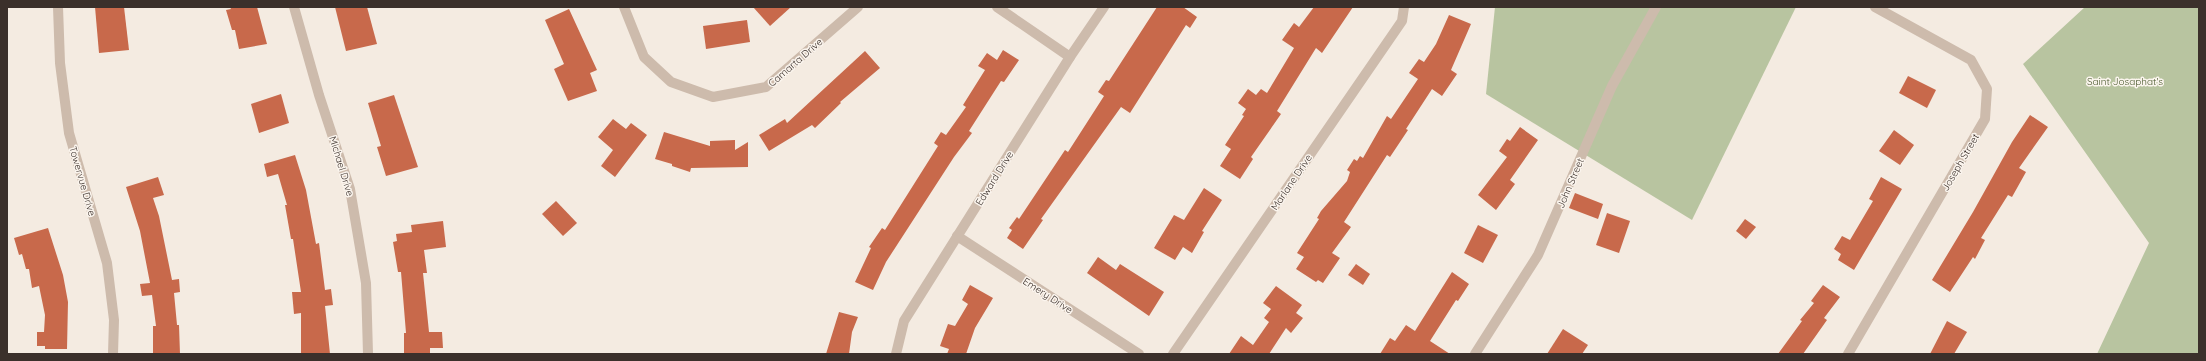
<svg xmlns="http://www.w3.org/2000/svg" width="2206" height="361" font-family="Quicksand,sans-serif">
  <rect width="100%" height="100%" fill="#f4ebe1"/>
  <g fill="#b8c4a0">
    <path d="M 1495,7 L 1796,7 L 1692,220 L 1486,94 Z"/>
    <path d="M 2085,7 L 2199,7 L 2199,354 L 2097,354 L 2149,243 L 2023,64 Z"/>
  </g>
  <g fill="#c8694b">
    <path d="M 95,7 L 124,7 L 129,50 L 99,53 Z"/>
    <path d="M 230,7 L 257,7 L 267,44 L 239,49 L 235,30 L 232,30 L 226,10 L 231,9 Z"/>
    <path d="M 335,7 L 367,7 L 377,44 L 346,51 Z"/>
    <path d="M 753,7 L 791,7 L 770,26 Z"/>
    <path d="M 1157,7 L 1183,7 L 1197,17 L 1190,28 L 1186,25 L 1130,113 L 1121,107 L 1041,219 L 1043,220 L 1023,249 L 1007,238 L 1012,230 L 1009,228 L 1017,217 L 1019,219 L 1065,150 L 1068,152 L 1104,96 L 1098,92 L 1106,80 L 1109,81 Z"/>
    <path d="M 1314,7 L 1353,7 L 1322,53 L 1316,48 L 1277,111 L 1281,114 L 1251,157 L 1253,159 L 1240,179 L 1220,166 L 1231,149 L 1225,145 L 1244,116 L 1242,115 L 1246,109 L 1238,103 L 1248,89 L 1256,95 L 1261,89 L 1267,93 L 1294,48 L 1282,40 L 1294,23 L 1299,27 Z"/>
    <path d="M 569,9 L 597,70 L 590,73 L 597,91 L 568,101 L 554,69 L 564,64 L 545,20 Z"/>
    <path d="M 1449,15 L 1471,24 L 1451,70 L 1457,74 L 1442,96 L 1432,89 L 1406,129 L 1408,130 L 1390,157 L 1387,155 L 1344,222 L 1351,227 L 1332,253 L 1340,258 L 1323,283 L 1318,280 L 1316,282 L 1296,269 L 1304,257 L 1297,253 L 1319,219 L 1317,218 L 1321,211 L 1347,181 L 1350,172 L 1347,170 L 1354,159 L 1357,161 L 1360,156 L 1363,158 L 1387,116 L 1391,119 L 1418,79 L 1409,73 L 1419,59 L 1424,62 L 1436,44 Z"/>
    <path d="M 747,20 L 750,42 L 706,49 L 703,26 Z"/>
    <path d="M 1003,50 L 1019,60 L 1004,82 L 1001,81 L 969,131 L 972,133 L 954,157 L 886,262 L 873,290 L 855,282 L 871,248 L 869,247 L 882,228 L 885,230 L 938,146 L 934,143 L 941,132 L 946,135 L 966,107 L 963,105 L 985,70 L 978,66 L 987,53 L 997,60 Z"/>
    <path d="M 865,51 L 880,68 L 840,102 L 841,103 L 815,128 L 812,125 L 769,151 L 759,135 L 785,119 L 787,123 Z"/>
    <path d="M 1908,76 L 1936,90 L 1927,108 L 1899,93 Z"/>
    <path d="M 281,94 L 289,123 L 259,133 L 251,104 Z"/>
    <path d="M 394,95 L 418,167 L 386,176 L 377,147 L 381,146 L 368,103 Z"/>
    <path d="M 2030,115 L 2048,127 L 2019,168 L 2026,172 L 2012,197 L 2008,195 L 1981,238 L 1985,240 L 1975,259 L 1973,257 L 1950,292 L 1932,280 L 1973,212 L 2012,142 Z"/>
    <path d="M 613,119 L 626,129 L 631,123 L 647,135 L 615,177 L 601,166 L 613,150 L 598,137 Z"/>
    <path d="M 1520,127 L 1538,140 L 1510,180 L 1515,184 L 1496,210 L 1478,195 L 1507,157 L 1499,151 L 1507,139 L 1510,141 Z"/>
    <path d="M 1894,130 L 1914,145 L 1900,165 L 1879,151 Z"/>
    <path d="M 664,132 L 710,146 L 710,141 L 735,140 L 735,150 L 748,142 L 748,167 L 691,168 L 690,172 L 672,166 L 672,164 L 655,159 Z"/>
    <path d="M 295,155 L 306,190 L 316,244 L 319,243 L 325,290 L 331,289 L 333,305 L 325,306 L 330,354 L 301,354 L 301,313 L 294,314 L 292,292 L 301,292 L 293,239 L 291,239 L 285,205 L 287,205 L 278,174 L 267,177 L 264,164 Z"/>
    <path d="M 158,177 L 164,195 L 153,198 L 159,216 L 172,280 L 179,279 L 180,292 L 174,293 L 177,325 L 179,325 L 180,354 L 153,354 L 153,326 L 156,326 L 152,295 L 142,296 L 140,284 L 150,283 L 140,231 L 126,187 Z"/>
    <path d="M 1881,177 L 1902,189 L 1854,270 L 1838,260 L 1841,254 L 1834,249 L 1842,236 L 1850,240 L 1873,201 L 1869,199 Z"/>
    <path d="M 1204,188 L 1222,200 L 1202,231 L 1204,232 L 1192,253 L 1183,247 L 1175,260 L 1154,248 L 1174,215 L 1184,220 Z"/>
    <path d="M 1575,193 L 1603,204 L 1598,219 L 1569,208 Z"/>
    <path d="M 556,201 L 577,223 L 563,236 L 542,214 Z"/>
    <path d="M 1607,213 L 1630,221 L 1619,253 L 1596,245 Z"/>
    <path d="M 1745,219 L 1756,227 L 1746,239 L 1736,231 Z"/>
    <path d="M 443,221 L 446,247 L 424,250 L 427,273 L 423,273 L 429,332 L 442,332 L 443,348 L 430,348 L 430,354 L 404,354 L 404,333 L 406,333 L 401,272 L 398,272 L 393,242 L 397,241 L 396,234 L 412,232 L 411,225 Z"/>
    <path d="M 1478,225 L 1498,235 L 1483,263 L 1464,253 Z"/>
    <path d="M 48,228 L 63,275 L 68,302 L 67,349 L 45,349 L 45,346 L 37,346 L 37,332 L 44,332 L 45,315 L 39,286 L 32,288 L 29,269 L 26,269 L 22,254 L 19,255 L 14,238 Z"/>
    <path d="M 1098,257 L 1116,270 L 1120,264 L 1164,292 L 1149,316 L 1087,273 Z"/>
    <path d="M 1356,264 L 1370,274 L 1363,285 L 1348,275 Z"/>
    <path d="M 1452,272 L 1469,284 L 1458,301 L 1456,300 L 1430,341 L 1450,354 L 1380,354 L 1390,338 L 1395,341 L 1406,325 L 1415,331 Z"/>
    <path d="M 970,285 L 993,298 L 975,328 L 966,354 L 947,354 L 949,349 L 940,346 L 948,324 L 955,326 L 968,304 L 962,300 Z"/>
    <path d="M 1823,285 L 1840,297 L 1824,318 L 1827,320 L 1803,354 L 1778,354 L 1802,321 L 1800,320 L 1814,303 L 1811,301 Z"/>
    <path d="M 1276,286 L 1302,305 L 1296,313 L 1303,318 L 1291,333 L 1286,328 L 1269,354 L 1229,354 L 1241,336 L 1253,345 L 1269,322 L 1264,318 L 1271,309 L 1263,303 Z"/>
    <path d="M 839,312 L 858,317 L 852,332 L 849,354 L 826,354 Z"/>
    <path d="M 1947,321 L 1967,332 L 1954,354 L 1930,354 Z"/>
    <path d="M 1563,329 L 1588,345 L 1582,354 L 1547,354 Z"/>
  </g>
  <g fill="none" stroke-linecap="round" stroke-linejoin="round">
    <g stroke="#cdbbac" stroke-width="10">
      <path d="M 58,7 L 60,63 L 69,133 L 107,263 L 114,320 L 113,354"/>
      <path d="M 294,7 L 319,95 L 350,189 L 366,283 L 368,354"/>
      <path d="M 624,7 L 644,57 L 671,82 L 713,97 L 766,87 L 858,7"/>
      <path d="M 997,7 L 1070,57"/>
      <path d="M 957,236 L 1139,354"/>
      <path d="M 896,354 L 904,321 L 1070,57 L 1104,7"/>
      <path d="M 1173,354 L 1402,21 L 1404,7"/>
      <path d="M 1475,354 L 1538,255 L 1612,86 L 1656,7"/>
      <path d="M 1848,354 L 1985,119 L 1987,89 L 1971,60 L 1875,7"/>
    </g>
  </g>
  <g text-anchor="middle" stroke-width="3" stroke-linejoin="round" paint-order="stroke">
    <g font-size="10" fill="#3b302b" stroke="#fbf5ee">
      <text transform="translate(795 62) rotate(-41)" y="4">Camarta Drive</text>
      <text transform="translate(1960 162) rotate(-60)" y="4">Joseph Street</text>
      <text transform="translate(342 166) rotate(73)" y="4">Michael Drive</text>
      <text transform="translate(994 178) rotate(-58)" y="4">Edward Drive</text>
      <text transform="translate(83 181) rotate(74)" y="4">Towervue Drive</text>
      <text transform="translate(1291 182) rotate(-56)" y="4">Marlane Drive</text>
      <text transform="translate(1570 183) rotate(-67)" y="4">John Street</text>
      <text transform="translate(1048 295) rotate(33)" y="4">Emery Drive</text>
    </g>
    <g font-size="10" fill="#4a5a2e" stroke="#fbf5ee">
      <text x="2125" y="85">Saint Josaphat's</text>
    </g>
  </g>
  <rect width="2206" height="361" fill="none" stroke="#3b302b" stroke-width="16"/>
</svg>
